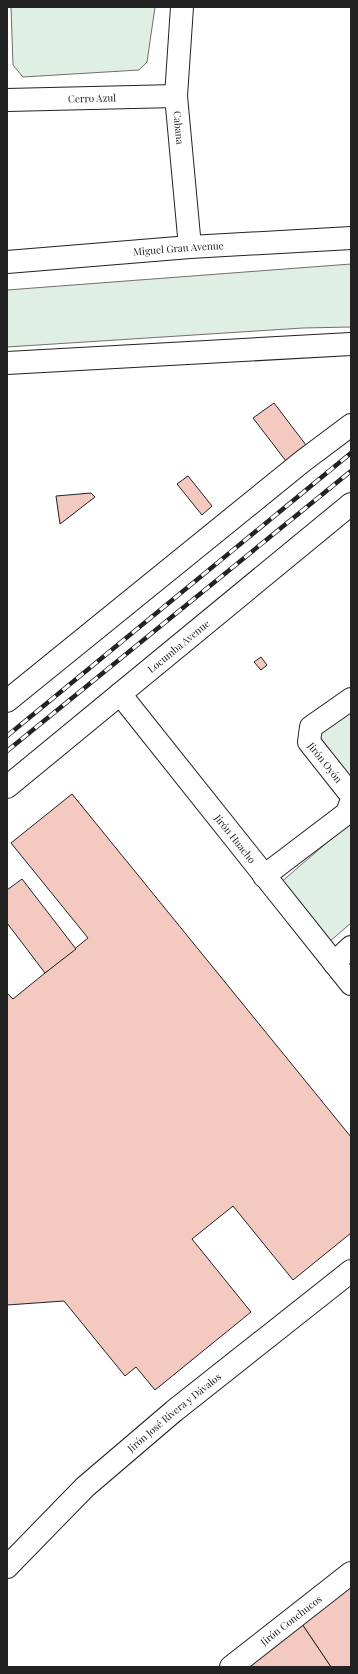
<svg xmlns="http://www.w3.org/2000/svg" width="358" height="1674" font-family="'Playfair Display',serif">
  <rect width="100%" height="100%" fill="#fff"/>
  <g fill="#e0efe3" stroke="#6f6f6f">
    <path d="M 11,7 L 155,7 L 147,62 L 139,70 L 23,77 L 13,65 Z"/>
    <path d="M 351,264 L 351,327 L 303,328 L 7,347 L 7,290 Z"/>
    <path d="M 351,710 L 351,781 L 314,734 Z"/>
    <path d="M 351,822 L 351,923 L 329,942 L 280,883 Z"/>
  </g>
  <g fill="#f3c9c0" stroke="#222">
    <path d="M 274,403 L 306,445 L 286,461 L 253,418 Z"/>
    <path d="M 188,476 L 212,506 L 202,515 L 177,484 Z"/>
    <path d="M 91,493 L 95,497 L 60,524 L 56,496 Z"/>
    <path d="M 261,657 L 267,665 L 261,670 L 254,662 Z"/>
    <path d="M 72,794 L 351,1137 L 351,1233 L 293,1280 L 233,1206 L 192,1239 L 251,1312 L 155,1390 L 136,1367 L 125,1376 L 64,1301 L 7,1305 L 7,993 L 13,999 L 88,938 L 11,843 Z"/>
    <path d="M 22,879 L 76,949 L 45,973 L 7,923 L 7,890 Z"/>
    <path d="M 351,1580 L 351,1667 L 331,1667 L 300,1621 Z"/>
    <path d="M 300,1621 L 331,1667 L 249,1667 L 246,1665 Z"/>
  </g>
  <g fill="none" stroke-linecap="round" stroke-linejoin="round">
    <g stroke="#222" stroke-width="24">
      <g id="minor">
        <path id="s1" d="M 182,7 L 176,96 L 190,247"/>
        <path id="s2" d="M 7,100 L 176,96"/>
        <path id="s3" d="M 120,694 L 351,984"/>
        <path id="s4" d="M 351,699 L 311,727 L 309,742 L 351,795"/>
        <path d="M 7,701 L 303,461 L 351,425"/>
        <path id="s5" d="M 7,787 L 351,504"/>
        <path d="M 264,876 L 347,813 L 351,802"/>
        <path d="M 334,963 L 351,947"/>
        <path id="s6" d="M 7,1567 L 85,1487 L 174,1411 L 351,1271"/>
        <path id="s7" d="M 231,1667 L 351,1573"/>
      </g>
    </g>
    <g stroke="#222" stroke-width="24">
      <g id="major">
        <path id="s8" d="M 7,262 L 190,247 L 351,238"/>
        <path d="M 7,363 L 351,344"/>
      </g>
    </g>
    <use href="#minor" stroke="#fff" stroke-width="22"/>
    <use href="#major" stroke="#fff" stroke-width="22"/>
    <g stroke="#222" stroke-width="4.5">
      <g id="rail">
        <path d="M 7,736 L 351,453"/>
        <path d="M 7,751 L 351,471"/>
      </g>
    </g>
    <use href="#rail" stroke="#fff" stroke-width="3" stroke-dasharray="9" stroke-linecap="butt"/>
  </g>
  <g text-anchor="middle" stroke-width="3" stroke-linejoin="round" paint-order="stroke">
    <g font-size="10" fill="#222" stroke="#fff">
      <text dy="4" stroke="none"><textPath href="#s2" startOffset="85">Cerro Azul</textPath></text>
      <text dy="4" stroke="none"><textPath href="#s1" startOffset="121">Cabana</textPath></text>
      <text dy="4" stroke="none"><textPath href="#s8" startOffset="172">Miguel Grau Avenue</textPath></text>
      <text dy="4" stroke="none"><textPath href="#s5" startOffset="222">Locumba Avenue</textPath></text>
      <text dy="4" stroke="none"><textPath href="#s4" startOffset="90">Jirón Oyón</textPath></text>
      <text dy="4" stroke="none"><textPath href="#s3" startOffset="185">Jirón Huacho</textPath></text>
      <text dy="4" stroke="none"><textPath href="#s6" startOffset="228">Jirón José Rivera y Dávalos</textPath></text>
      <text dy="4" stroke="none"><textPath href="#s7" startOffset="76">Jirón Conchucos</textPath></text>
    </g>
  </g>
  <rect width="358" height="1674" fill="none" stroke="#222222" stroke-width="16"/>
</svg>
